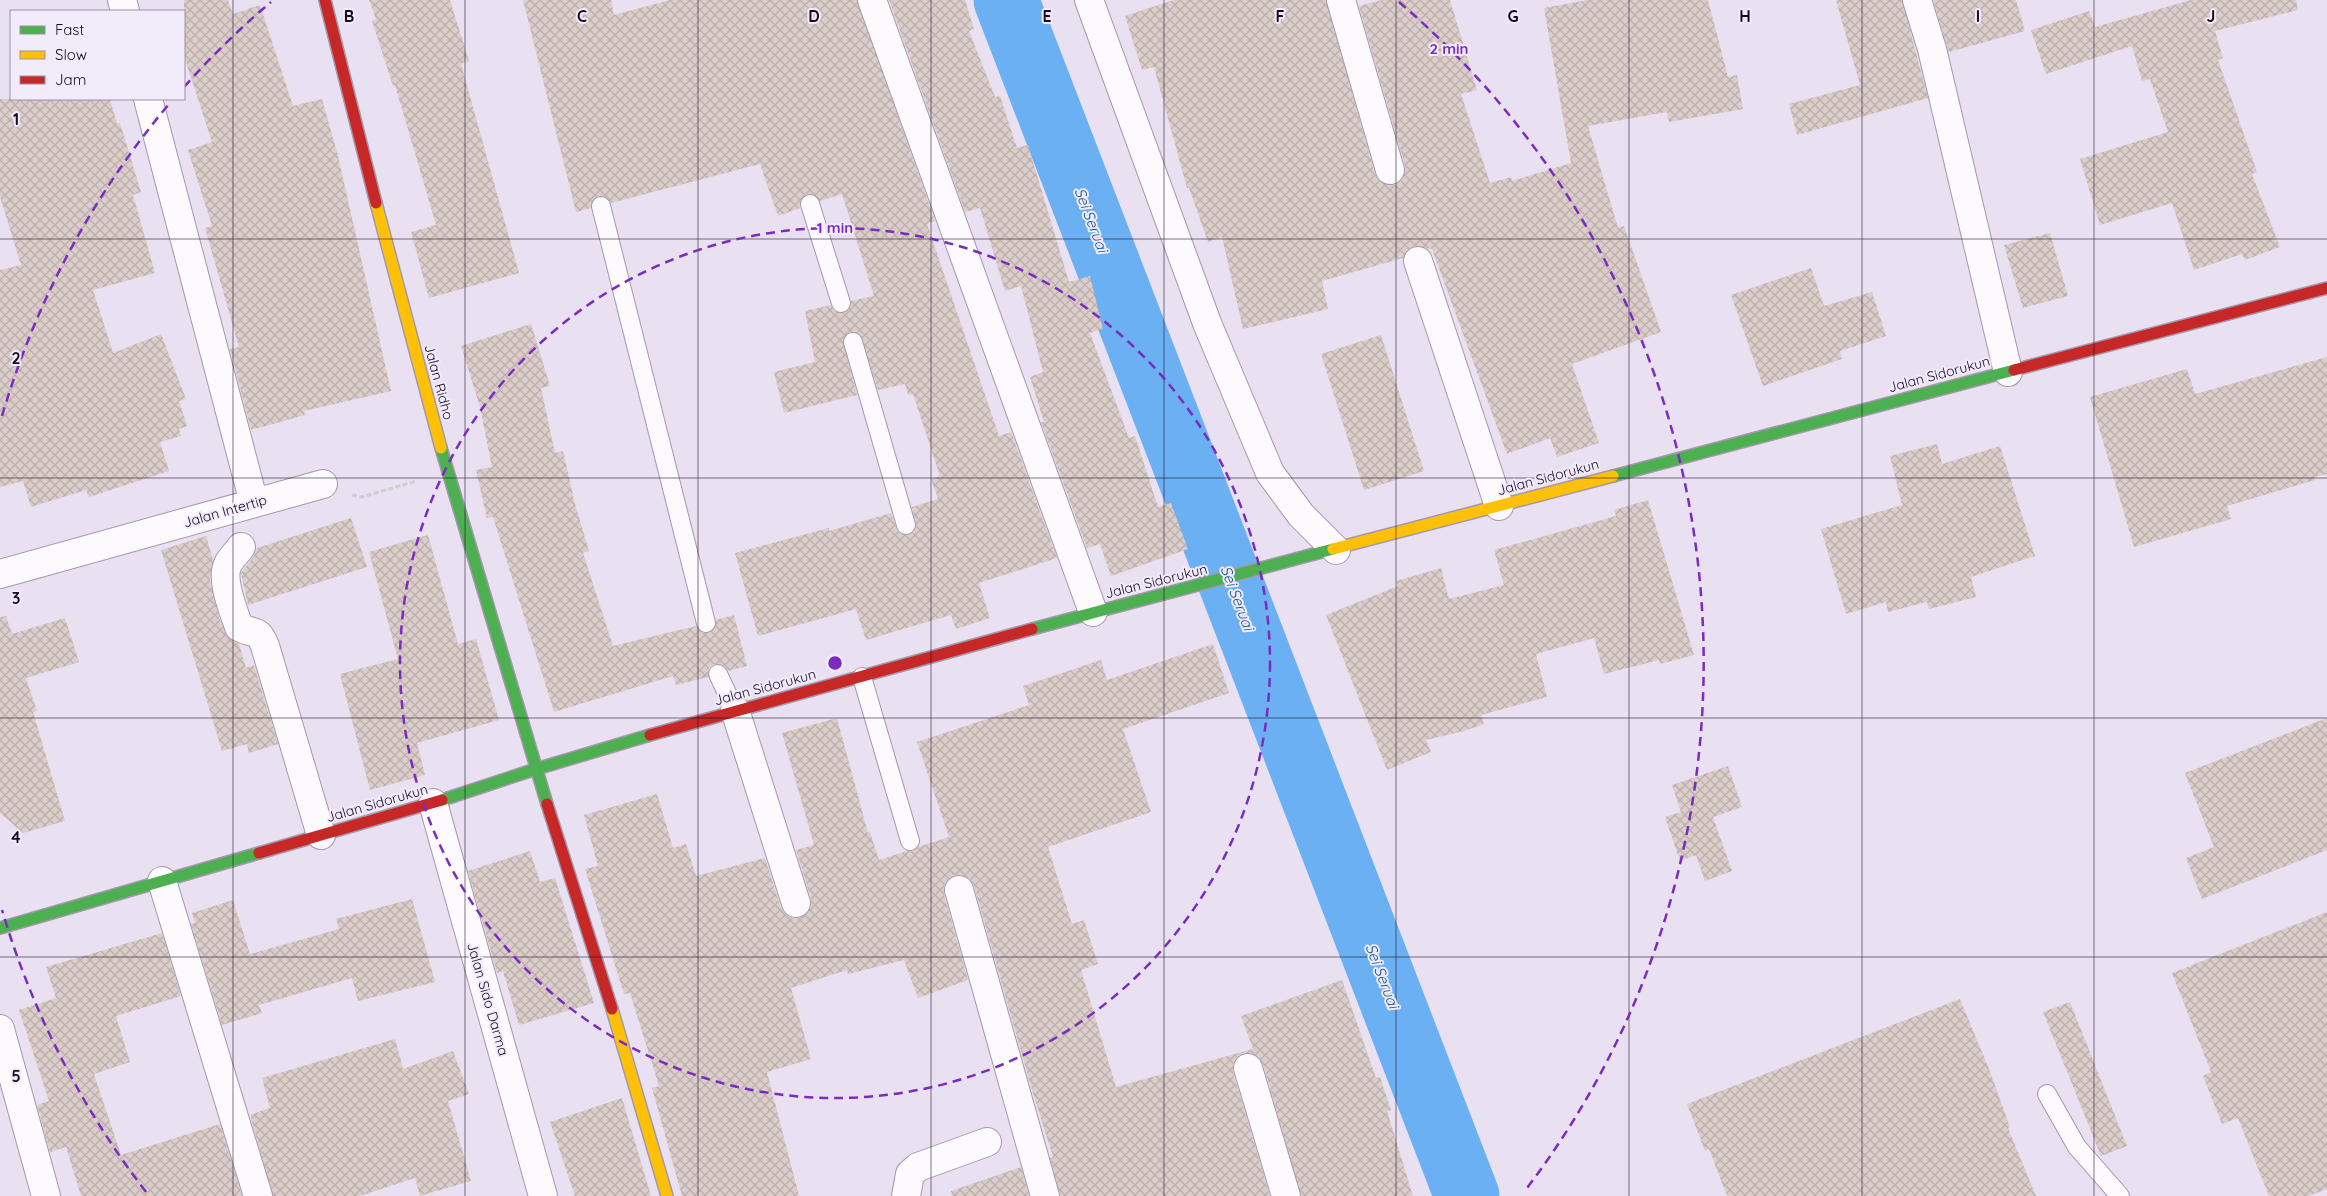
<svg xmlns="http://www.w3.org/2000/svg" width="2327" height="1196" font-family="Quicksand,sans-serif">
  <defs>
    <pattern id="building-cross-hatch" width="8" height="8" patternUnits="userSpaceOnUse" patternTransform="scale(1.25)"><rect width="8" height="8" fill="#dbcdc9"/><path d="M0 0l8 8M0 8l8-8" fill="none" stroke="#bbafac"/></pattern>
  </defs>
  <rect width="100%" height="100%" fill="#e9e0f1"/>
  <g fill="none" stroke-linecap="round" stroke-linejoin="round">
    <path stroke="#6bb0f3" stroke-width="65" d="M 1006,0 L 1467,1196"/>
  </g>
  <g fill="url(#building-cross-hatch)">
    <path d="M 184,0 L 228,0 L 233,14 L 260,5 L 293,106 L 322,99 L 338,156 L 391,391 L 304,411 L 305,415 L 251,430 L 230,349 L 239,347 L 205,228 L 212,226 L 188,150 L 212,142 L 184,56 Z"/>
    <path d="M 369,0 L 450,0 L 469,61 L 461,64 L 519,273 L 429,298 L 411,232 L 436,225 L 395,85 L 393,86 L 372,21 L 376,19 Z"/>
    <path d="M 523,0 L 611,0 L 614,15 L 670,0 L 857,0 L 935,221 L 927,224 L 999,436 L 1011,432 L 1057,558 L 979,583 L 990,618 L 956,629 L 951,615 L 866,640 L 856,609 L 758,636 L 735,553 L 829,528 L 829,531 L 891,513 L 898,532 L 908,535 L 914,532 L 916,527 L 912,507 L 938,499 L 931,479 L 940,476 L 913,394 L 908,395 L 905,384 L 878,390 L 860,334 L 850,332 L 843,340 L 857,395 L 784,413 L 774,372 L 815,362 L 805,311 L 831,305 L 834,311 L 844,313 L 849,310 L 851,301 L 874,296 L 842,194 L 820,201 L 813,194 L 806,194 L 800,201 L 800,208 L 778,216 L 760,164 L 611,203 L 604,196 L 598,196 L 591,203 L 591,208 L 576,212 Z"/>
    <path d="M 889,0 L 965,0 L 974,29 L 969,31 L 995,97 L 1000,96 L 1017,148 L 1028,145 L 1069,282 L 1090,276 L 1103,329 L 1090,333 L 1129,438 L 1135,436 L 1158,507 L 1171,503 L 1188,549 L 1111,576 L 1100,544 L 1087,548 L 1041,422 L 1044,422 L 1030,377 L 1043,372 L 1021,286 L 1005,291 L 980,208 L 965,212 Z"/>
    <path d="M 1174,0 L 1326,0 L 1375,174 L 1380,182 L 1387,185 L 1395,185 L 1402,180 L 1405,173 L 1405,166 L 1359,6 L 1382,0 L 1450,0 L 1477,90 L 1461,94 L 1490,183 L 1511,177 L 1512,181 L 1571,163 L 1544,8 L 1587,0 L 1708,0 L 1728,77 L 1737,75 L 1743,109 L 1669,122 L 1667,112 L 1588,126 L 1618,228 L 1624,226 L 1661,332 L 1572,364 L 1599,443 L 1557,457 L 1550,438 L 1507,454 L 1432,249 L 1414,246 L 1407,250 L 1403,258 L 1322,281 L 1328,309 L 1243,329 L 1222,237 L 1208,242 L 1189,188 L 1187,188 L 1154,67 L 1142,70 L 1125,16 Z"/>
    <path d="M 1836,0 L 1902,0 L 1928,98 L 1797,135 L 1789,104 L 1860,85 Z"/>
    <path d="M 1933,0 L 2016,0 L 2025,31 L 1949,52 Z"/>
    <path d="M 2191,0 L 2296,0 L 2298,10 L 2215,31 L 2223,58 L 2218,60 L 2257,172 L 2252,174 L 2280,247 L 2245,260 L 2242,254 L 2194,270 L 2172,203 L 2100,225 L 2080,159 L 2168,132 L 2150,79 L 2142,81 L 2132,46 L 2046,74 L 2031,30 L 2089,11 L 2095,27 Z"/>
    <path d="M 0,99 L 110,99 L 117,124 L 120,123 L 141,192 L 133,195 L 155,273 L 93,290 L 113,353 L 161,334 L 186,399 L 179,401 L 187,426 L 179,429 L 181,436 L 160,442 L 169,471 L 89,497 L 86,490 L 31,507 L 23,481 L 0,487 L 0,270 L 21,265 L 0,197 Z"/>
    <path d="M 2050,233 L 2068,296 L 2023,308 L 2004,245 Z"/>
    <path d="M 1811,268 L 1824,306 L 1872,292 L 1886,336 L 1840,351 L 1842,359 L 1763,386 L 1731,295 Z"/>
    <path d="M 531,324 L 550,386 L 541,388 L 555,453 L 563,451 L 575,504 L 589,551 L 583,553 L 613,646 L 696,626 L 703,633 L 709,633 L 716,626 L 716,620 L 734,615 L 747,666 L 728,671 L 724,665 L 714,664 L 709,668 L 708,677 L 676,685 L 673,676 L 554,712 L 493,517 L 487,518 L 476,470 L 492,467 L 480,407 L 461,346 Z"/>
    <path d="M 1381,335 L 1424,471 L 1364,490 L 1321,354 Z"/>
    <path d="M 2327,357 L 2327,474 L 2314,477 L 2315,480 L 2227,506 L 2231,519 L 2134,547 L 2090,397 L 2187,369 L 2195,394 Z"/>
    <path d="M 1937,444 L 1942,464 L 2000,446 L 2035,556 L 1971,577 L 1976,597 L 1929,609 L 1927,602 L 1888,612 L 1886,602 L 1846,614 L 1821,529 L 1902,505 L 1890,456 Z"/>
    <path d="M 1648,500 L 1694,655 L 1660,664 L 1659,660 L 1604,674 L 1594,638 L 1536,654 L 1547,697 L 1481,715 L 1484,724 L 1464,731 L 1426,740 L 1431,752 L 1387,770 L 1326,615 L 1398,586 L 1396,581 L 1441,568 L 1449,599 L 1504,585 L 1494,550 L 1616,516 L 1614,510 Z"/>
    <path d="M 351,518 L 367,567 L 248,605 L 241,573 L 254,556 L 257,548 Z"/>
    <path d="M 428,535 L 458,644 L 476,639 L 499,720 L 417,743 L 425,775 L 370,790 L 340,674 L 398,659 L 369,552 Z"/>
    <path d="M 206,536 L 213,560 L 210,580 L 219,618 L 227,637 L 239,644 L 246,668 L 254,665 L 278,744 L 249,753 L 247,744 L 222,751 L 161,550 Z"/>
    <path d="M 6,616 L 12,634 L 65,618 L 79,662 L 26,678 L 37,711 L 33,712 L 65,821 L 23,833 L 0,813 L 0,617 Z"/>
    <path d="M 1213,644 L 1229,693 L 1123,729 L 1151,812 L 1048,847 L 1072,924 L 1084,920 L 1098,964 L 1081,970 L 1116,1087 L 1253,1049 L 1241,1016 L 1342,980 L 1376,1078 L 1380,1077 L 1391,1110 L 1387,1111 L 1413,1196 L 1301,1196 L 1263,1064 L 1258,1056 L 1251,1053 L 1243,1053 L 1237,1057 L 1233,1064 L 1233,1072 L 1270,1196 L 1060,1196 L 1050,1158 L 1053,1157 L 1032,1090 L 974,886 L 970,879 L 962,875 L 954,875 L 948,879 L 944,886 L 944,894 L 968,980 L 918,998 L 904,960 L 848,974 L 847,970 L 791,988 L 811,1059 L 767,1072 L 799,1196 L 682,1196 L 652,1088 L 659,1086 L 630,993 L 624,994 L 585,869 L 598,866 L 584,815 L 657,794 L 673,848 L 686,844 L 696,876 L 765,858 L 781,908 L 786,915 L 793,918 L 800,918 L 808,913 L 811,906 L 811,899 L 796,850 L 814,845 L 782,733 L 837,718 L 868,833 L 870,832 L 879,860 L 907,851 L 913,851 L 918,847 L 949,837 L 917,742 L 1029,705 L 1023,686 L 1101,660 L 1107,680 Z"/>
    <path d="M 2327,718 L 2327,850 L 2202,899 L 2186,858 L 2214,847 L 2185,773 Z"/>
    <path d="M 1728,766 L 1742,807 L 1713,817 L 1732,871 L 1705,881 L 1696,855 L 1680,861 L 1665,817 L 1681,812 L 1672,785 Z"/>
    <path d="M 530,851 L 540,882 L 555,878 L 594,1003 L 519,1025 L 503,971 L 497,973 L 468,871 Z"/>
    <path d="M 412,899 L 435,982 L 358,1001 L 352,978 L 259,1005 L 262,1013 L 222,1025 L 191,924 L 195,923 L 192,913 L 233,900 L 250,954 L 339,929 L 336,919 Z"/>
    <path d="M 2327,912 L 2327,1189 L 2309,1196 L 2269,1196 L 2238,1118 L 2222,1124 L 2203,1076 L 2211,1072 L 2172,973 Z"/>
    <path d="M 162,933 L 181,996 L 116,1016 L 130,1062 L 94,1074 L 121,1155 L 220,1124 L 242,1196 L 81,1196 L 66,1147 L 50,1152 L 37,1105 L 49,1101 L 19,1010 L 56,998 L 46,967 Z"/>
    <path d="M 1960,999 L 1989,1069 L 2010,1127 L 2008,1128 L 2036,1196 L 1727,1196 L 1709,1149 L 1705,1151 L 1687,1104 Z"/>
    <path d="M 2070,1002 L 2127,1146 L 2101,1156 L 2043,1012 Z"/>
    <path d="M 395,1039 L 403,1069 L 453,1051 L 469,1094 L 448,1101 L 471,1181 L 420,1196 L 415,1178 L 360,1196 L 273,1196 L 250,1115 L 270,1108 L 262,1078 Z"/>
    <path d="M 622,1098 L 651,1196 L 575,1196 L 550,1122 Z"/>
    <path d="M 1021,1167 L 1029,1196 L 952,1196 L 951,1191 Z"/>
  </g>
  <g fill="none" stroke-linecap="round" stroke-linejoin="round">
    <g stroke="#a398ab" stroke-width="20">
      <g id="lane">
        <path d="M 810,204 L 841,303"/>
        <path d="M 601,206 L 706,623"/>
        <path d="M 853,342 L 906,525"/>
        <path d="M 718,674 L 735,710"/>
        <path d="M 862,677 L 910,841"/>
        <path d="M 2047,1094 L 2077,1147 L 2120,1196"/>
      </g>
    </g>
    <g stroke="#a398ab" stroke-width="30">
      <g id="street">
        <path d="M 122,0 L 125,11"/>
        <path d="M 872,0 L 1093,612"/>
        <path d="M 1089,0 L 1207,323 L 1270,473 L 1301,515 L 1336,550"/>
        <path d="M 1341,0 L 1390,170"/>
        <path d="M 1917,0 L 1932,49 L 2008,372"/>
        <path d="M 148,99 L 254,503"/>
        <path d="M 1418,261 L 1499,506"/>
        <path d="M 241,547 C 237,553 231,558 228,564 C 220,579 234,612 239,627 C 253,635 258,627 265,646 L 321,835"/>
        <path d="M 0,574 L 323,484"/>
        <path d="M 735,710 L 796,903"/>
        <path d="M 433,803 L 543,1196"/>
        <path d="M 162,881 L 258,1196"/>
        <path d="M 959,890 L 1045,1196"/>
        <path d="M 0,1029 L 46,1196"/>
        <path d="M 1248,1068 L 1286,1196"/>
        <path d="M 906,1196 L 910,1174 L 918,1167 L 987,1142"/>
      </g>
    </g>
    <g stroke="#a398ab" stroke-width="14">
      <g id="fast">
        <path d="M 441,448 L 547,804"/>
        <path d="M 1613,476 L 2014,370"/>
        <path d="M 1032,629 L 1333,549"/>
        <path d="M 442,800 L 536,769 L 650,735"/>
        <path d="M 0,928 L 259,853"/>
      </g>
    </g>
    <g stroke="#a398ab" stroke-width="14">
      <g id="slow">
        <path d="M 376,203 L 441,448"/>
        <path d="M 1333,549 L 1613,476"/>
        <path d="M 612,1009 L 667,1196"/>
      </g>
    </g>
    <g stroke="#a398ab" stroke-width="14">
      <g id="jam">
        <path d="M 325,0 L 376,203"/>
        <path d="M 2014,370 L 2327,288"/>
        <path d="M 650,735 L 1032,629"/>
        <path d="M 547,804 L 612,1009"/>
        <path d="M 259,853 L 442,800"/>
      </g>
    </g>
    <path stroke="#cfccd2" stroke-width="3" stroke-dasharray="5 2.5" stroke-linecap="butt" d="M 352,495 L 362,497 L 416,481"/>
    <use href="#lane" stroke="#fcfafd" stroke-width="18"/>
    <use href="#street" stroke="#fcfafd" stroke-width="28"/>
    <use href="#fast" stroke="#4caf50" stroke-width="11"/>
    <use href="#slow" stroke="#ffc107" stroke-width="11"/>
    <use href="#jam" stroke="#c62828" stroke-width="11"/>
  </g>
  <path fill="none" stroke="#180a22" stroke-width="1" stroke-opacity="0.55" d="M 233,0 L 233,1196M 465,0 L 465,1196M 698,0 L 698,1196M 931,0 L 931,1196M 1164,0 L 1164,1196M 1396,0 L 1396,1196M 1629,0 L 1629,1196M 1862,0 L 1862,1196M 2094,0 L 2094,1196M 0,239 L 2327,239M 0,478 L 2327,478M 0,718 L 2327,718M 0,957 L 2327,957"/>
  <g fill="none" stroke="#7b2cbf" stroke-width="2.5" stroke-dasharray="9 6">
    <circle cx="835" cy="663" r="435"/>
    <path d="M146 1192A869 869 0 0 1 2 910M2 416A869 869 0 0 1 169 104M184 87A869 869 0 0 1 271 2M1399 2A869 869 0 0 1 1524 1192"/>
  </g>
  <g text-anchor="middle" stroke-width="4" stroke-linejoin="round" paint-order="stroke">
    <g font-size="14" fill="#180a22" stroke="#f2ebf9">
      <text transform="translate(1939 374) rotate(-15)" y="5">Jalan Sidorukun</text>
      <text transform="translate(439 382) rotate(75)" y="5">Jalan Ridho</text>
      <text transform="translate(1548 477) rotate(-15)" y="5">Jalan Sidorukun</text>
      <text transform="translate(225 511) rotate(-16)" y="5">Jalan Intertip</text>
      <text transform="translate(1156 581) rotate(-14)" y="5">Jalan Sidorukun</text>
      <text transform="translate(765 687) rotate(-15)" y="5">Jalan Sidorukun</text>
      <text transform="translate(377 803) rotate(-16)" y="5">Jalan Sidorukun</text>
      <text transform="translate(488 999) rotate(74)" y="5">Jalan Sido Darma</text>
    </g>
    <g font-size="15" font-style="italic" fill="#0c548d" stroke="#f2ebf9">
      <text transform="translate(1091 220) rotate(69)" y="5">Sei Seruai</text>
      <text transform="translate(1237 598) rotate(69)" y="5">Sei Seruai</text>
      <text transform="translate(1382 976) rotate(69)" y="5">Sei Seruai</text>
    </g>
  </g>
  <g font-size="16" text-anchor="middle" font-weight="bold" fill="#180a22" stroke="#f2ebf9" stroke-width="4" stroke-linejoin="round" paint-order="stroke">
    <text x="349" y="22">B</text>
    <text x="582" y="22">C</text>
    <text x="814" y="22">D</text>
    <text x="1047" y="22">E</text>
    <text x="1280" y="22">F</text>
    <text x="1513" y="22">G</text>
    <text x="1745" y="22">H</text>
    <text x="1978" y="22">I</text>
    <text x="2211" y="22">J</text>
    <text x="16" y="125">1</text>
    <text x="16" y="364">2</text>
    <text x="16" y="604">3</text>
    <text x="16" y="843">4</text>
    <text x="16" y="1082">5</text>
  </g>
  <circle cx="835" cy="663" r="8" fill="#7b2cbf" stroke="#f2ebf9" stroke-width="2.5"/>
  <g font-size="15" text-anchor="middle" font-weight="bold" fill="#7b2cbf" stroke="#f2ebf9" stroke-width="4" stroke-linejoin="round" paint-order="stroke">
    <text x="1449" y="54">2 min</text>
    <text x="835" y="233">1 min</text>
  </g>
  <rect x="10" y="10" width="175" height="90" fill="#f2ebf9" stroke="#9b91a3"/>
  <rect x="20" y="26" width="25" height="8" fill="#4caf50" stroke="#9b91a3"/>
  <text x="55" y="35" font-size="15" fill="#180a22">Fast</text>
  <rect x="20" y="51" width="25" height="8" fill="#ffc107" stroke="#9b91a3"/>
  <text x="55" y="60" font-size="15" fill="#180a22">Slow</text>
  <rect x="20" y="76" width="25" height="8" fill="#c62828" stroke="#9b91a3"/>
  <text x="55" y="85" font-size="15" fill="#180a22">Jam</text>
</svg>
